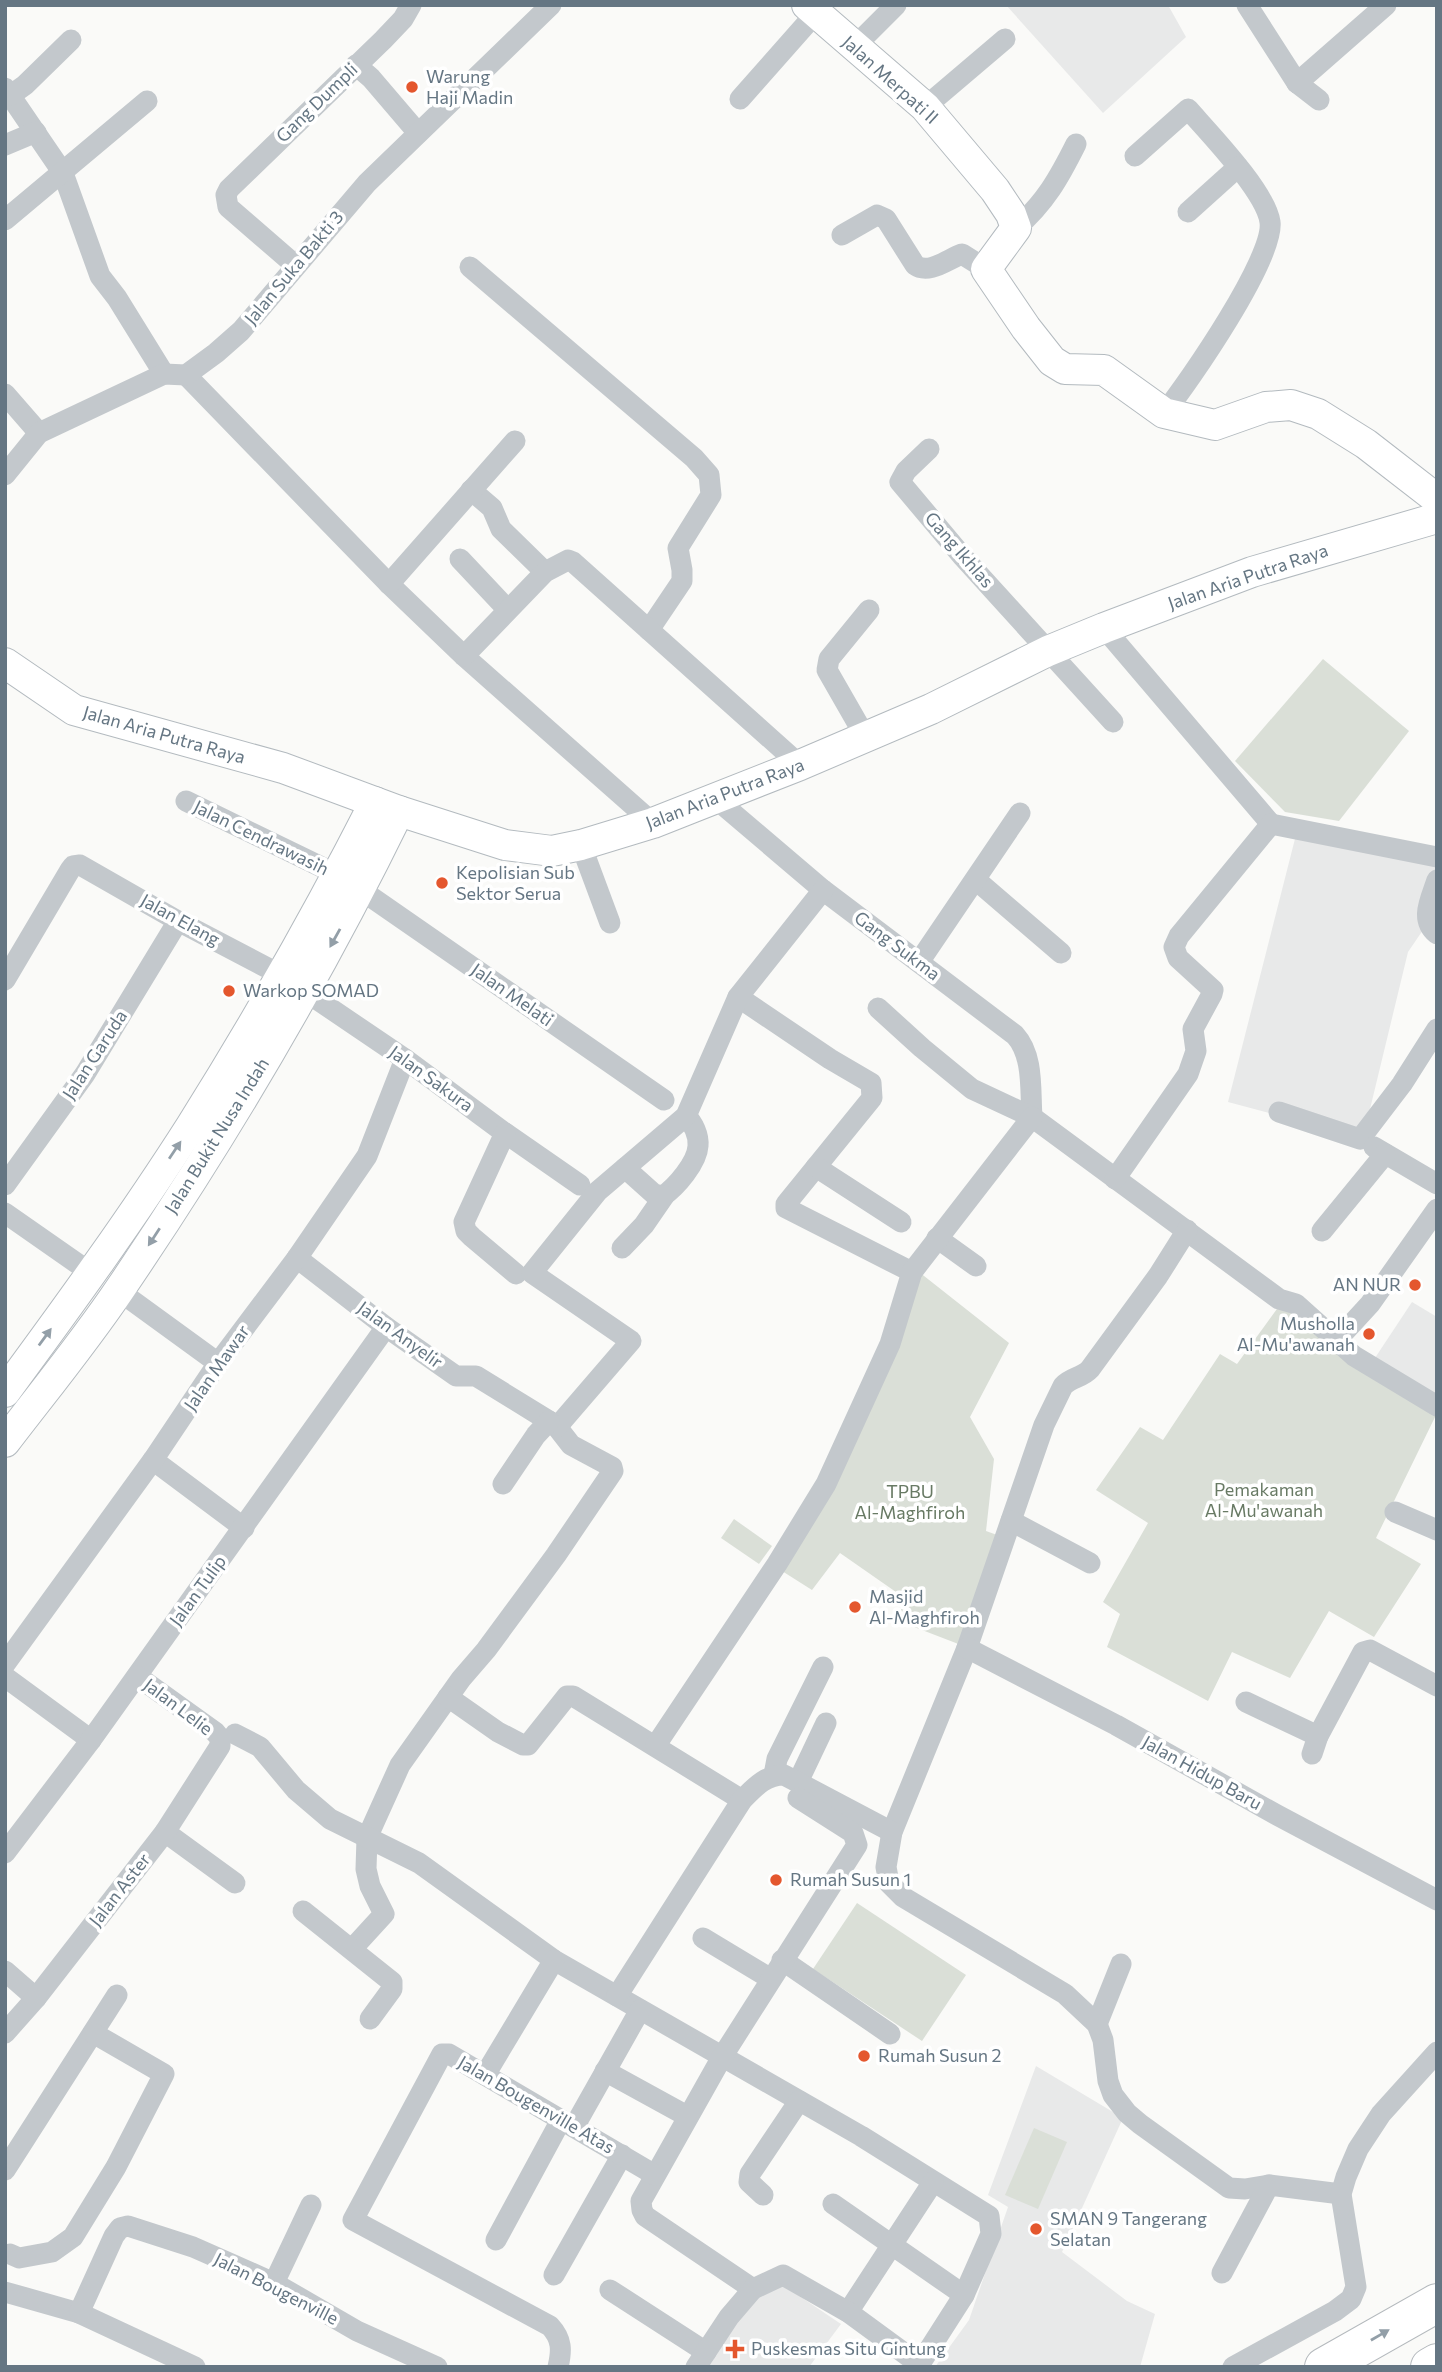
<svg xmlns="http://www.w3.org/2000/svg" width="1442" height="2372" font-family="Commissioner,sans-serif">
  <rect width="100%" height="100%" fill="#fafaf8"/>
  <g fill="#e8e9e9">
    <path d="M 1006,5 L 1168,5 L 1186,37 L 1103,113 Z"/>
    <path d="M 1298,827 L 1437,861 L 1437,879 L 1423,930 L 1408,952 L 1363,1138 L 1228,1102 Z"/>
    <path d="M 1412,1302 L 1437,1317 L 1437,1402 L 1373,1361 Z"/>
    <path d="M 1036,2066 L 1123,2118 L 1062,2252 L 1127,2301 L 1155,2314 L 1140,2367 L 935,2367 L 969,2320 L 1008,2207 L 988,2195 Z"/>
    <path d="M 771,2287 L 786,2287 L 841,2324 L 809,2367 L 706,2367 L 751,2297 Z"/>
  </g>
  <g fill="#dadfd7">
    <path d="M 1323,659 L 1409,731 L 1339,821 L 1285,812 L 1235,761 Z"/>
    <path d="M 919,1272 L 1009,1343 L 970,1417 L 994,1459 L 986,1531 L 1000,1536 L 961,1645 L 896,1620 L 906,1599 L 840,1553 L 812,1590 L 782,1571 Z"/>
    <path d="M 1282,1302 L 1437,1413 L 1376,1538 L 1421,1564 L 1374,1637 L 1329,1611 L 1290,1678 L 1232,1652 L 1208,1701 L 1107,1647 L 1120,1614 L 1103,1602 L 1148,1523 L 1096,1490 L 1140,1427 L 1163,1440 L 1220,1354 L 1237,1364 Z"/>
    <path d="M 734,1519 L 772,1546 L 759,1564 L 721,1538 Z"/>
    <path d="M 857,1903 L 966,1975 L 922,2041 L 813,1969 Z"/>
    <path d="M 1034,2128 L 1067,2142 L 1038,2209 L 1005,2195 Z"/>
  </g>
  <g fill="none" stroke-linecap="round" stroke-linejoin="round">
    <g stroke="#b3babf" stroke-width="32">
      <g id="secondary">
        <path d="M 807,5 L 925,107 L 995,190 L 1011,214 L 1016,228 L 986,269 L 1026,328 L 1052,361 L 1065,369 L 1104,370 L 1164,413 L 1215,425 L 1266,407 L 1291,405 L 1318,414 L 1366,444 L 1437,499"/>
        <path d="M 5,663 L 74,710 L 283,768 L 399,811 L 505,845 L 552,851 L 581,845 L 653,823 L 800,765 L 931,709 L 1048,651 L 1104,628 L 1252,572 L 1437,518"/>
        <path d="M 5,1392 C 69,1305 133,1217 191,1126 C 257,1021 319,912 375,802"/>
        <path d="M 5,1442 C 44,1391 85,1341 120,1289 C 224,1136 318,977 399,811"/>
      </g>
    </g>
    <g stroke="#b4b9bd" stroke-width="40">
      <g id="highway">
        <path d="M 1324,2367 L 1437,2303"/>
        <path d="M 1430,2367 L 1437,2363"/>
      </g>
    </g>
    <g stroke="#c3c8cc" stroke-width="21">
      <path d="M 1247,5 L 1297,83 L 1319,100"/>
      <path d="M 854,47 L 896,5"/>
      <path d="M 356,65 L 371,78 L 418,133"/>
      <path d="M 1297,83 L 1386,5"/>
      <path d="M 5,88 L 63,173 L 100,276 L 117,298 L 164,374"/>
      <path d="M 11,95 L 25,85 L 71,40"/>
      <path d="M 740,99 L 816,13"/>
      <path d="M 925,107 L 1005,39"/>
      <path d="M 5,145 L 36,132"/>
      <path d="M 1135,156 L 1188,109 C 1209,133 1266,192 1270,222 C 1275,257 1189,382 1164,413"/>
      <path d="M 1188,212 L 1238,167"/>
      <path d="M 5,220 L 147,101"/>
      <path d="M 1016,228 C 1045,203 1059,178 1076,144"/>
      <path d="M 842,235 L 877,215 L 886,219 L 915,265 C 929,275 948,259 962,254 L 986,269"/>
      <path d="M 295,265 L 228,207 L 226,195 L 229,189 L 383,40 L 403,19 L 411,5"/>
      <path d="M 470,267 L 694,458 L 709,475 L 711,495 L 678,548 L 682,570 L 682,581 L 649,630"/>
      <path d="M 186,375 L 389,584 L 464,656 L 653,823"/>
      <path d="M 5,394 L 39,433"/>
      <path d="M 929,449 L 906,471 L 900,482 L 963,557 L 1113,722"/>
      <path d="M 5,475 L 39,433 L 164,374 L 186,375 L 216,353 L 241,331 L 367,183 L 551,5"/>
      <path d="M 471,490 L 492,508 L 501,529 L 545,572"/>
      <path d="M 460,559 L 507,609"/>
      <path d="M 389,584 L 515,441"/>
      <path d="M 1104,628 L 1271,824"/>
      <path d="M 464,656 L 545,572 L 568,560 L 573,562 L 800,765"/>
      <path d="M 866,738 L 827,670 L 829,659 L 869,610"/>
      <path d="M 716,799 L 823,890 L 1015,1035 C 1034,1056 1030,1090 1032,1117"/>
      <path d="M 186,801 L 336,874"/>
      <path d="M 1271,824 L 1437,857"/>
      <path d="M 581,845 L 610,923"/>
      <path d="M 976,880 L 1061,953"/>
      <path d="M 1437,880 C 1431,899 1419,919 1437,934"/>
      <path d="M 361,890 L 664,1100"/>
      <path d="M 919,962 L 1020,813"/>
      <path d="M 5,980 L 70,870 L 73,866 L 80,865 L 178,921 L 281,975 L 405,1059 L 505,1133 L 580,1185"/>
      <path d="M 738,997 L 830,1059 L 871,1083 L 872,1098 L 786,1204 L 786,1208 L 912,1272"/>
      <path d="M 878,1008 L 922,1048 L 972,1089 L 1032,1117 L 1279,1299 L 1296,1304 L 1354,1356 L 1437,1406"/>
      <path d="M 1279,1112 L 1360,1139 L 1402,1084 L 1437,1029"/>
      <path d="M 505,1133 L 464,1222 L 466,1231 L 472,1237 L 516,1274"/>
      <path d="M 1374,1147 L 1437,1184"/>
      <path d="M 816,1167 L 901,1222"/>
      <path d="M 625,1168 L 654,1194 L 663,1196 C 676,1187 697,1163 698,1146 C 699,1135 693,1123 686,1116"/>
      <path d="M 1115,1179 L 1188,1074 L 1196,1051 L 1193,1029 L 1212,994 L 1213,990 L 1178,958 L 1174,947 L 1179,936 L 1271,824"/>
      <path d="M 5,1185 L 85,1074 L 178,921"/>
      <path d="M 5,1213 L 91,1273"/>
      <path d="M 1187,1230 L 1158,1276 L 1090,1369 C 1082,1378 1071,1377 1063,1386 L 1044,1425 L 967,1648 L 892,1832 L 886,1867 L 889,1883 L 903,1897 L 1065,1994 L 1097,2024 L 1103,2040 L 1108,2081 L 1113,2095 L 1127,2113 L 1140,2124 L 1229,2188 L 1245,2189 L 1269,2185"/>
      <path d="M 1322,1231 L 1385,1154"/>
      <path d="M 937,1238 L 976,1266"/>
      <path d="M 622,1248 L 644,1225 L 664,1196"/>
      <path d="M 297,1258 L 386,1327 L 456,1376 L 476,1376 L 549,1421 L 557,1427 L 571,1445 L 612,1467 L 613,1471 L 556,1555 L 486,1650 L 461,1679 L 400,1765 L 367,1838 L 366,1869 L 370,1886 L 384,1914 L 352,1949"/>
      <path d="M 119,1291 L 218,1363"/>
      <path d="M 1337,1340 L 1370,1304 L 1437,1209"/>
      <path d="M 557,1427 L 631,1341 L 532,1273 L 598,1191 L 686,1116 L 738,997 L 823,890"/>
      <path d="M 153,1460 L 244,1528"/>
      <path d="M 503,1484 L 536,1435 L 549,1421"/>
      <path d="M 1395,1512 L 1437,1530"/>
      <path d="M 1011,1521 L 1090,1563"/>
      <path d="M 967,1648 L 1116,1725 L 1277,1815 L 1437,1900"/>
      <path d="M 5,1664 L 153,1460 L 218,1363 L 297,1258 L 367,1156 L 405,1059"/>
      <path d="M 5,1677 L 91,1740"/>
      <path d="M 448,1697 L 498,1732 L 523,1745 L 528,1745 L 567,1696 L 573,1696 L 742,1800"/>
      <path d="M 1246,1702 L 1318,1736"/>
      <path d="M 235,1734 L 260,1747 L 296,1790 L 330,1819 L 419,1863 L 554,1960 L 861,2136 L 989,2216 L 991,2234 L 964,2295 L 918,2367"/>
      <path d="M 656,1745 L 777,1564 L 826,1484 L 890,1344 L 912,1272 L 1032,1117"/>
      <path d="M 1312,1754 L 1318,1736 L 1363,1652 L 1370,1650 L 1437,1686"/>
      <path d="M 774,1775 L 777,1759 L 823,1667"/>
      <path d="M 798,1782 L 826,1723"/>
      <path d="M 165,1832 L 235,1883"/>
      <path d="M 5,1853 L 91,1740 L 386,1327"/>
      <path d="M 303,1911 L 392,1982 L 392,1989 L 370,2019"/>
      <path d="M 703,1938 L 771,1979"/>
      <path d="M 782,1960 L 890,2034"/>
      <path d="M 5,1971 L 36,1998"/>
      <path d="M 617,1996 L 742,1800 C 755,1787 765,1775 784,1775 L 892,1832"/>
      <path d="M 1097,2024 L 1121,1964"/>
      <path d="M 5,2033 L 36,1998 L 165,1832 L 220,1746 L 220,1738 L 215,1732 L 137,1676"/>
      <path d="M 605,2071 L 687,2116"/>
      <path d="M 485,2075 L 554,1960"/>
      <path d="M 574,2127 L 640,2010"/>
      <path d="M 5,2170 L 117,1995"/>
      <path d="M 763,2195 L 749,2182 L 750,2174 L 799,2101"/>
      <path d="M 833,2204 L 964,2295"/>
      <path d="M 496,2240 L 561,2120"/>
      <path d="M 10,2254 L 19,2258 L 52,2252 L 73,2237 L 116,2167 L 164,2074 L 93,2033"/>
      <path d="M 1222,2273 L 1269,2185 L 1341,2194"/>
      <path d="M 554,2275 L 622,2155"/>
      <path d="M 274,2283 L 311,2205"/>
      <path d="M 753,2289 L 645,2216 L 642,2210 L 641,2201 L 722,2057 L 857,1845 L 853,1833 L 798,1798"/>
      <path d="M 610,2290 L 706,2352"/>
      <path d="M 5,2292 L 79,2313 L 195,2367"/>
      <path d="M 848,2312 L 933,2182"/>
      <path d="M 79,2313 L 114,2236 L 120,2228 L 128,2226 L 193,2247 L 236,2266 L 274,2283 L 357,2331 L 437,2367"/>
      <path d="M 558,2367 C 562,2350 562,2339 550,2326 L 353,2220 L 442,2054 L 449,2054 L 655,2175"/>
      <path d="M 696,2367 L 729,2317 L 753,2289 L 783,2275 L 848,2312 L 919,2364"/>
      <path d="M 1233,2367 L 1335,2311 L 1351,2299 L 1356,2287 L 1341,2194 L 1346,2177 L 1358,2149 L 1381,2114 L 1437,2052"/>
    </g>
    <use href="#secondary" stroke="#fff" stroke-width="30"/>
    <use href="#highway" stroke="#fff" stroke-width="38"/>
  </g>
  <defs><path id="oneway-solid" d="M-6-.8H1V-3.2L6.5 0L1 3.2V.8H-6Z" transform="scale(1.75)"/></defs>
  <g fill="#939fa8">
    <use href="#oneway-solid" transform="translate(335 938) rotate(119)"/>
    <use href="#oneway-solid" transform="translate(175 1150) rotate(-56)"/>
    <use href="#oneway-solid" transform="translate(154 1237) rotate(123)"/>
    <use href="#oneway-solid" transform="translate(45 1337) rotate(-54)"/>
    <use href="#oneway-solid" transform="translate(1380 2335) rotate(-30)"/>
  </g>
  <g fill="#e4572e" stroke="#fff" stroke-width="2.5">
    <circle cx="412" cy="87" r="7"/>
    <circle cx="442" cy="883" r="7"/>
    <circle cx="229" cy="991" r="7"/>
    <circle cx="1415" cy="1285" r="7"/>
    <circle cx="1369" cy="1334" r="7"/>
    <circle cx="855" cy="1607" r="7"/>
    <circle cx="776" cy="1880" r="7"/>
    <circle cx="864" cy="2056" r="7"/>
    <circle cx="1036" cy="2229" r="7"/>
    <path d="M731.5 2338.5h7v7h7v7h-7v7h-7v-7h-7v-7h7z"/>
  </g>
  <g text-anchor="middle" stroke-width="7" stroke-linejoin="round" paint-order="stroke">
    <g font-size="18" fill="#657683" stroke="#fff" text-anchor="start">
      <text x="426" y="83">Warung<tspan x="426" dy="21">Haji Madin</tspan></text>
      <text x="456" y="879">Kepolisian Sub<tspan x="456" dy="21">Sektor Serua</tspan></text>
      <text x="243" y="997">Warkop SOMAD</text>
      <text x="1401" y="1291" text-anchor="end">AN NUR</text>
      <text x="1355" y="1330" text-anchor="end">Musholla<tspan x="1355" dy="21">Al-Mu'awanah</tspan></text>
      <text x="869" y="1603">Masjid<tspan x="869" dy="21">Al-Maghfiroh</tspan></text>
      <text x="790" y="1886">Rumah Susun 1</text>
      <text x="878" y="2062">Rumah Susun 2</text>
      <text x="1050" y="2225">SMAN 9 Tangerang<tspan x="1050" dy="21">Selatan</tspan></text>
      <text x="751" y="2355">Puskesmas Situ Gintung</text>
    </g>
    <g font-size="18" fill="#657683" stroke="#fff">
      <text transform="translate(890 80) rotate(42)" y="6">Jalan Merpati II</text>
      <text transform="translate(317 103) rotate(-44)" y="6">Gang Dumpli</text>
      <text transform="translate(294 268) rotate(-50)" y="6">Jalan Suka Bakti 3</text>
      <text transform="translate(959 550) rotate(49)" y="6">Gang Ikhlas</text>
      <text transform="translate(1248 577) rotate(-19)" y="6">Jalan Aria Putra Raya</text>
      <text transform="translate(164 735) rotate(16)" y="6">Jalan Aria Putra Raya</text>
      <text transform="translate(725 794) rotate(-21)" y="6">Jalan Aria Putra Raya</text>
      <text transform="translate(261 838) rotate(26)" y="6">Jalan Cendrawasih</text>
      <text transform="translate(180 920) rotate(29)" y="6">Jalan Elang</text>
      <text transform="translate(897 946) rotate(37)" y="6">Gang Sukma</text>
      <text transform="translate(512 995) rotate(35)" y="6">Jalan Melati</text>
      <text transform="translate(95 1055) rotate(-57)" y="6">Jalan Garuda</text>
      <text transform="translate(431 1079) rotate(36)" y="6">Jalan Sakura</text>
      <text transform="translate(217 1136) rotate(-58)" y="6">Jalan Bukit Nusa Indah</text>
      <text transform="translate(400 1335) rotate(36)" y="6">Jalan Anyelir</text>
      <text transform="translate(217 1368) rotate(-55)" y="6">Jalan Mawar</text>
      <text transform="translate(198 1591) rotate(-54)" y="6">Jalan Tulip</text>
      <text transform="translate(178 1707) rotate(37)" y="6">Jalan Lelie</text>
      <text transform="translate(1202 1773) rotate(29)" y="6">Jalan Hidup Baru</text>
      <text transform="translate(120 1890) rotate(-52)" y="6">Jalan Aster</text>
      <text transform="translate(536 2105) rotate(30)" y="6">Jalan Bougenville Atas</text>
      <text transform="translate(276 2289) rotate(27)" y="6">Jalan Bougenville</text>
    </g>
    <g font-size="18" fill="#687a64" stroke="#fff">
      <text x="1264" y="1496">Pemakaman<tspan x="1264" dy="21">Al-Mu'awanah</tspan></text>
      <text x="910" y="1498">TPBU<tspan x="910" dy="21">Al-Maghfiroh</tspan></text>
    </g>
  </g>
  <rect width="1442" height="2372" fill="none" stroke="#657683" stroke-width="14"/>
</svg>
